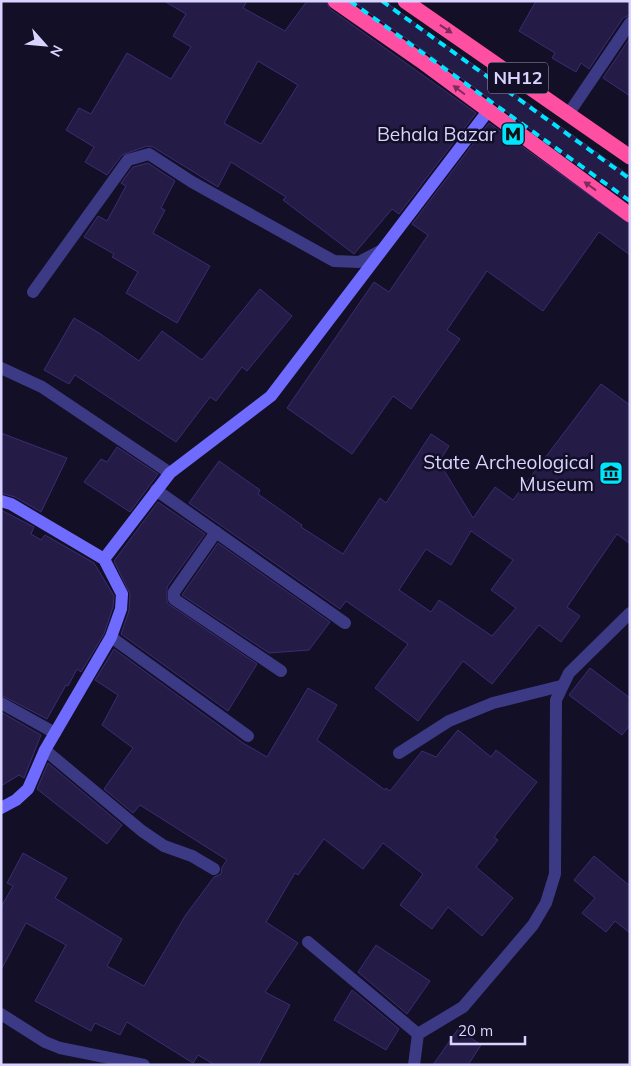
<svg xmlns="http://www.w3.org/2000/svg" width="631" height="1066" font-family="Mulish,sans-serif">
  <rect width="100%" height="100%" fill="#130f26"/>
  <g fill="#241b47" stroke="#3b2d73" fill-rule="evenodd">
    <path d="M 164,1 L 247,1 L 243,8 L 285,31 L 307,1 L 326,1 L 330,9 L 476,113 L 399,214 L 392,209 L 354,254 L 283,200 L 286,197 L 231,162 L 218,187 L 153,147 L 147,146 L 122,155 L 107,175 L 85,162 L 94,147 L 66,130 L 79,108 L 91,114 L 127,53 L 171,79 L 191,47 L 173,36 L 186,14 ZM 258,61 L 298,85 L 261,144 L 224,123 Z"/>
    <path d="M 352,1 L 384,1 L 630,176 L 630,203 L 426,52 Z"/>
    <path d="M 536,1 L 630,1 L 630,15 L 623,18 L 589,69 L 581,63 L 576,72 L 552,58 L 555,53 L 519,31 Z"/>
    <path d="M 630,38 L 630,96 L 603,78 Z"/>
    <path d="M 489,123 L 630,224 L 630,255 L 599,232 L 543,311 L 487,271 L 447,330 L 460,339 L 411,409 L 393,396 L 352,454 L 287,408 L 374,282 L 389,292 L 428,235 L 412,224 Z"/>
    <path d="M 148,163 L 175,181 L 161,208 L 165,210 L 153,233 L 210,266 L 177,323 L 126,293 L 138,272 L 112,257 L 114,254 L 84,237 L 98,216 L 107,221 L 126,186 L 121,183 L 133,167 Z"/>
    <path d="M 260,289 L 292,316 L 247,371 L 242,367 L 216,401 L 210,397 L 176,442 L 75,375 L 69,384 L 44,370 L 74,318 L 99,333 L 139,361 L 162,331 L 202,360 Z"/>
    <path d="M 601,384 L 630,405 L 630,544 L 617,534 L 567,607 L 580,616 L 561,642 L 539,625 L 492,684 L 463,661 L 418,721 L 375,688 L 408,644 L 346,601 L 340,609 L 189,503 L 219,461 L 260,490 L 258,494 L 302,525 L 301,527 L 343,554 L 380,498 L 386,503 L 431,434 L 449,446 L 439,462 L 473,518 L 495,487 L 513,500 ZM 471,531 L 513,560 L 491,590 L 516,608 L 492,636 L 439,600 L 431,612 L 399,590 L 426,549 L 451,565 Z"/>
    <path d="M 1,433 L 67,458 L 41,512 L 15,497 L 1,493 Z"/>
    <path d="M 117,447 L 158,474 L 130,512 L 84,482 L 101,459 L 107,462 Z"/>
    <path d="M 158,502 L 205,534 L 167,587 L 167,603 L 257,664 L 228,711 L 121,634 L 129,611 L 130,594 L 114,561 Z"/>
    <path d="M 1,510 L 34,527 L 31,534 L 41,540 L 45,535 L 94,563 L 114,596 L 113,607 L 104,634 L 81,672 L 77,669 L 68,686 L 66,685 L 47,719 L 1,695 Z"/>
    <path d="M 218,543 L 330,622 L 309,650 L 269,653 L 182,595 Z"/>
    <path d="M 114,649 L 243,743 L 267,757 L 308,688 L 337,705 L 317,740 L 385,790 L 386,788 L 390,791 L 422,751 L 436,757 L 458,730 L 491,757 L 496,750 L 537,782 L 494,837 L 498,840 L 476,867 L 513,898 L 482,936 L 448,907 L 432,929 L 400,905 L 423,874 L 383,843 L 363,869 L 324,839 L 298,875 L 295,873 L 266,922 L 298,943 L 265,992 L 290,1005 L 258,1065 L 215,1065 L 198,1055 L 193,1063 L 127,1022 L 120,1035 L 95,1023 L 91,1031 L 35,1001 L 66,945 L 26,923 L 1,970 L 1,907 L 13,886 L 7,883 L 23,853 L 67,878 L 55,898 L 122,939 L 107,966 L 144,986 L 185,916 L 214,877 L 221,874 L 222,867 L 227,860 L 140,805 L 133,813 L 104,789 L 133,748 L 102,725 L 118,695 L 95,680 Z"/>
    <path d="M 590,668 L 630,698 L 630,725 L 622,735 L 569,695 Z"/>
    <path d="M 1,712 L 41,735 L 24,778 L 19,775 L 1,786 Z"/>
    <path d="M 48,763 L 122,825 L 107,844 L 37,789 Z"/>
    <path d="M 594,856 L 630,886 L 630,933 L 615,921 L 606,932 L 582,913 L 595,898 L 574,880 Z"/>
    <path d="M 376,945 L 430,981 L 407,1014 L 358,972 Z"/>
    <path d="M 352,990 L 399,1029 L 386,1050 L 334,1020 Z"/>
    <path d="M 458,1029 L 481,1045 L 468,1065 L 433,1065 Z"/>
  </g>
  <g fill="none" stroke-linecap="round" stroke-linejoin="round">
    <g stroke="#3d3a85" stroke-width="12">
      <path d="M 569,113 L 630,23"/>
      <path d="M 33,292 L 128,160 L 149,154 L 192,182 L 334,261 L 359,262 L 382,250"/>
      <path d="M 1,368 L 42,387 L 170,473"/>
      <path d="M 156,490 L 345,623"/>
      <path d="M 216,532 L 174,592 L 174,599 L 281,671"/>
      <path d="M 111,637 L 248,736"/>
      <path d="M 1,703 L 55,733"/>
      <path d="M 45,750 L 142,831 L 164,846 L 192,856 L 214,869"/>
      <path d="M 399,753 L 449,721 L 493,703 L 561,686"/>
      <path d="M 308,942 L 418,1034"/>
      <path d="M 1,1014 L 45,1042 L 60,1048 L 144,1065"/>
      <path d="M 414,1065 L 418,1034 L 463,1007 L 533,925 L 546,903 L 555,874 L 556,700 L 569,673 L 630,613"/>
    </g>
    <g stroke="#6f6bff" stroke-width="12">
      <path d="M 1,501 L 11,504 L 104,559 L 122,594 L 121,609 L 111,637 L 45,750 L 28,789 L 16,800 L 1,808"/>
      <path d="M 104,559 L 170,473 L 271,396 L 488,111"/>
    </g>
    <g stroke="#ff4fa3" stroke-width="15">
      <path d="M 335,1 L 420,60 L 630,215"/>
      <path d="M 405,1 L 630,157"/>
    </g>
    <g stroke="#00e5ff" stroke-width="4" stroke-dasharray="8 6" stroke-linecap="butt">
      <path d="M 350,1 L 630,201"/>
      <path d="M 382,1 L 630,179"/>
    </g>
  </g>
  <defs><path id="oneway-solid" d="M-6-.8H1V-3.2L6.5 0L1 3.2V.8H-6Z" transform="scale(1.25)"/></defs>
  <g fill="#7d2c5e">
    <use href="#oneway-solid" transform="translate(446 29) rotate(34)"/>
    <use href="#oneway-solid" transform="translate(459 90) rotate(-143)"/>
    <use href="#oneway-solid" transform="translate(590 186) rotate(-144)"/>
  </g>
  <defs>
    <g id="metro-square" transform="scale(1.25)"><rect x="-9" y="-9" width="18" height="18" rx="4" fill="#00e5ff" stroke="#130f26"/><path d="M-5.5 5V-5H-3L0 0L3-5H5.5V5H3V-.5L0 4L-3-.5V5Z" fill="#111"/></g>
    <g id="museum-square" transform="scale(1.25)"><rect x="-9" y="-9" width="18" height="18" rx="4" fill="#00e5ff" stroke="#130f26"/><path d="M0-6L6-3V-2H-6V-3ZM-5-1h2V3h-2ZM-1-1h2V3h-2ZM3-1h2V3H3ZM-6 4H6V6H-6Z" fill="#111"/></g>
  </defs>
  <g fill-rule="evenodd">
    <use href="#metro-square" x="513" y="134"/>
    <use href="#museum-square" x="611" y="473"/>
  </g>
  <g text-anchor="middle" stroke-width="5" stroke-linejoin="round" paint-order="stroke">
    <rect fill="#130f26" stroke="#9e99be" stroke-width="1" x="488" y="62.5" width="60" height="31" rx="4"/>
    <g font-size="18" font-weight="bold" fill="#d9d4ff">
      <text x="518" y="84">NH12</text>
    </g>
    <g font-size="19" fill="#d9d4ff" stroke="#130f26" text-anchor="end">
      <text x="496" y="141">Behala Bazar</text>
      <text x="594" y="469">State Archeological<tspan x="594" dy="22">Museum</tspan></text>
    </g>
  </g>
  <rect width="631" height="1066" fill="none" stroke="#d9d4ff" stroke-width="5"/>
  <g transform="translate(45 45) rotate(117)" stroke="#130f26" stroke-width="4" paint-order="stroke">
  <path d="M0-4L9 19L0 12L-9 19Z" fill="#d9d4ff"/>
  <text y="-8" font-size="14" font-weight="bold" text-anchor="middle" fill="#d9d4ff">N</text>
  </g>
  <path d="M451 1036v8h74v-8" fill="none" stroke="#d9d4ff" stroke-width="2.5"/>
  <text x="458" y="1036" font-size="15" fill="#d9d4ff" stroke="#130f26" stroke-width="4" paint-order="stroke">20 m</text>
</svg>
